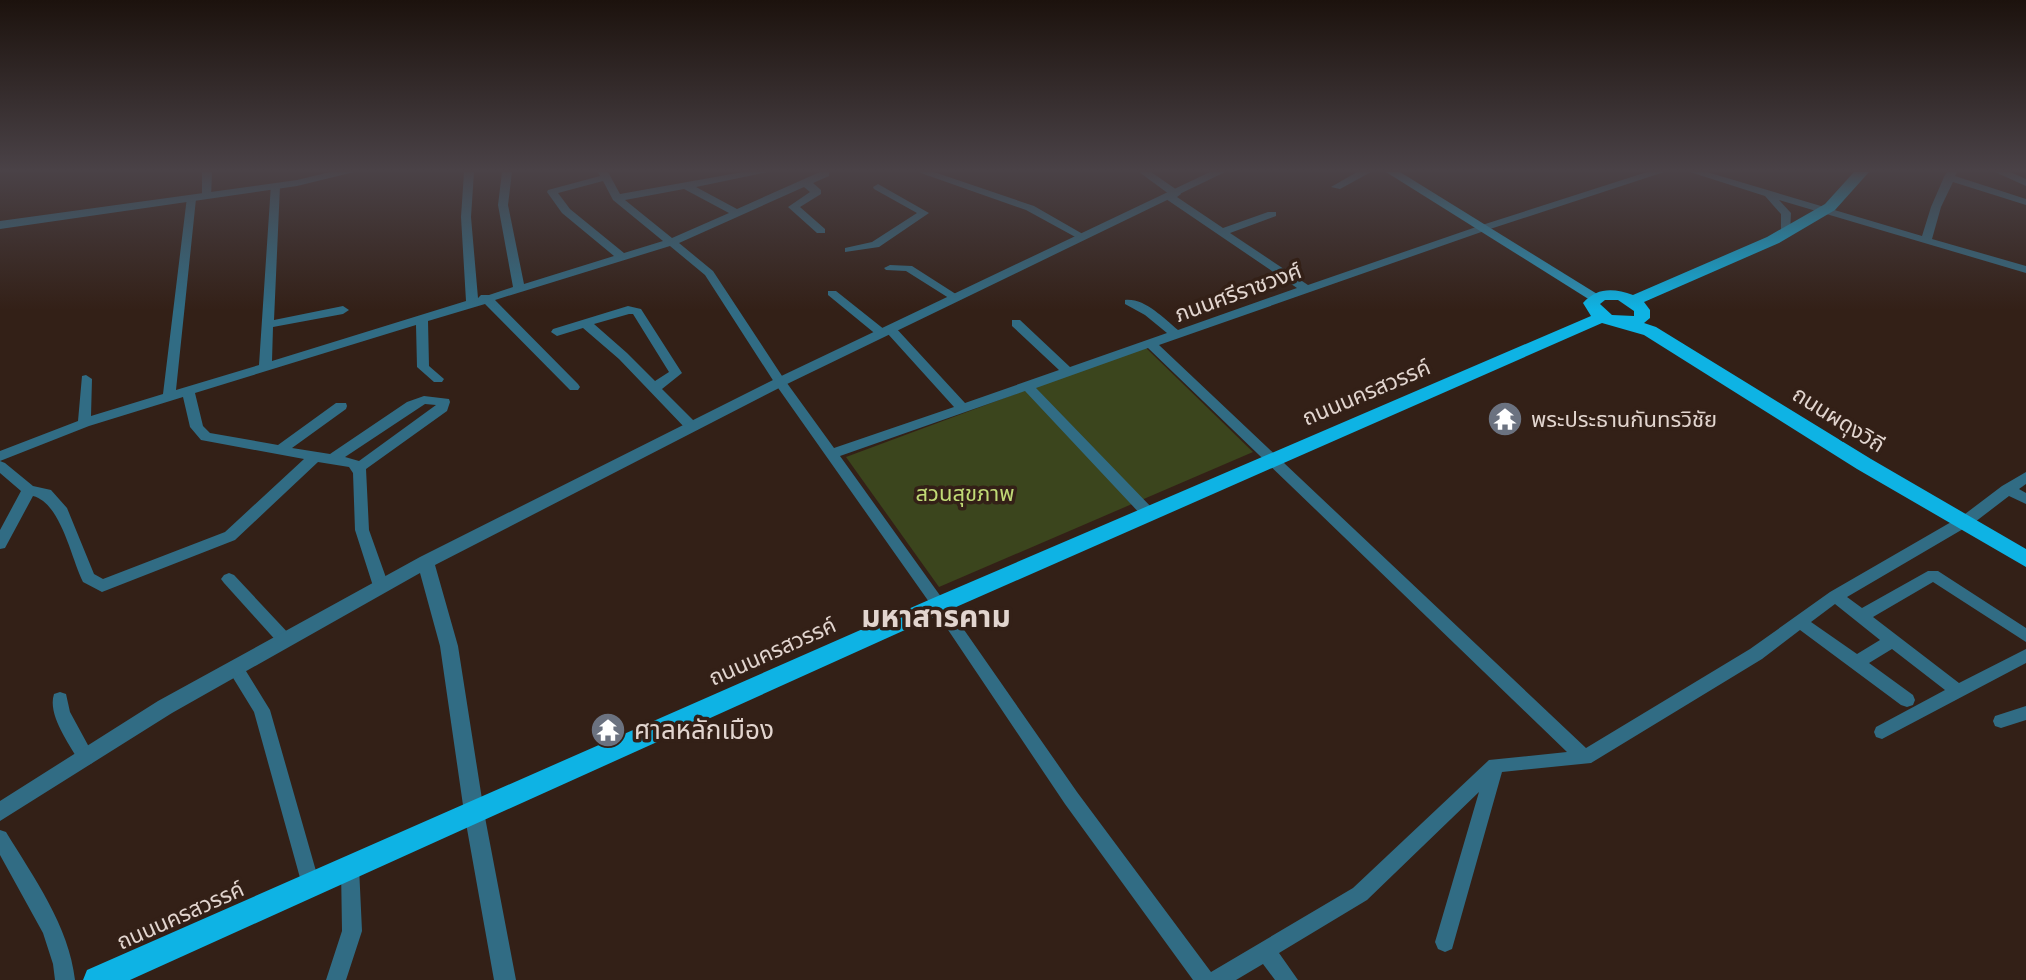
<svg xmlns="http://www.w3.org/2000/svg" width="2026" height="980" font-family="Rubik,'Noto Sans Thai',sans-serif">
  <rect width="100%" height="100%" fill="#332017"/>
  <path fill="#3b451d" d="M 1144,346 L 1253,452 L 939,587 L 846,457 Z"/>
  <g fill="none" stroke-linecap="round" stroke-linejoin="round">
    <g fill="#316c84" fill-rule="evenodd">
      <path d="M 202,172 L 212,172 L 211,198 L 203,198 L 202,196 Z"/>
      <path d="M 464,172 L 474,172 L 471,217 L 478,298 L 481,295 L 489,295 L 513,287 L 498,205 L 502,172 L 512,172 L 508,205 L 524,284 L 614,256 L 562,213 L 547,192 L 548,190 L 600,176 L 598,172 L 608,172 L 620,194 L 743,172 L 768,172 L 696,187 L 737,209 L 820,172 L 829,172 L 829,176 L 813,183 L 821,190 L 821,194 L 800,207 L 825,229 L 825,233 L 817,233 L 788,207 L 810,192 L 804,187 L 679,243 L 713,271 L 784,379 L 834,448 L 954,407 L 888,334 L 882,337 L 878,336 L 828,295 L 828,291 L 836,291 L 885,330 L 891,326 L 895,327 L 965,403 L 1059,370 L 1012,326 L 1012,320 L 1020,320 L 1070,367 L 1167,333 L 1145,315 L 1125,304 L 1125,300 C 1145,298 1163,318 1178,330 L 1297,288 L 1166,199 L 1165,197 L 1169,194 L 1139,172 L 1151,172 L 1180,192 L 1181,194 L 1177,197 L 1223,228 L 1268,212 L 1276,212 L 1276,216 L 1230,233 L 1308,285 L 1479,226 L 1647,172 L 1664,172 L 1487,230 L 1159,345 L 1586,748 L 1750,649 L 1830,592 L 1965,514 L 2002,486 L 2026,472 L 2026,484 L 2019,489 L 2026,493 L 2026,504 L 2009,496 L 1975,522 L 1847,597 L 1862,608 L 1928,571 L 1938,571 L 2026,628 L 2026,642 L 1933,582 L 1873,617 L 1959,683 L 2026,649 L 2026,663 L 1882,739 L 1876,737 L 1874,732 L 1876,727 L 1945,690 L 1892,649 L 1869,663 L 1913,695 L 1915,700 L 1913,705 L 1907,707 L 1901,705 L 1800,630 L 1762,659 L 1591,763 L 1502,772 L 1452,949 L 1445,952 L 1438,949 L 1435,942 L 1479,792 L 1367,900 L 1279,953 L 1298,980 L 1275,980 L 1263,964 L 1236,980 L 1193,980 L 1065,804 L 934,609 L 776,385 L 705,275 L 670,246 L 495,300 L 578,384 L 580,387 L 578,390 L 570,390 L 485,304 L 428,321 L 429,366 L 444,379 L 442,382 L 434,382 L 417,367 L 416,325 L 195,393 L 203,426 L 210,433 L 278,445 L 336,403 L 346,403 L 347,406 L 346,409 L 292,448 L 330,454 L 407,402 L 424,396 L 449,399 L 450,402 L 447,411 L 366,469 L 369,530 L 389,586 L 386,590 L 376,590 L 373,586 L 355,530 L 353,473 L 349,467 L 318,462 L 235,540 L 102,592 L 83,582 C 71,558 61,503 33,496 L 5,548 L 0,549 L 0,530 L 21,491 L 0,473 L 0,461 L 5,463 L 33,486 L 51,490 L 67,508 L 94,574 L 103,579 L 225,532 L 304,459 L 201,440 L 190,427 L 183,397 L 89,426 L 0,461 L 0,451 L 78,421 L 82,376 L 86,375 L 92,379 L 91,416 L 163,394 L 187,197 L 195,197 L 196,199 L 176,390 L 259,365 L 271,184 L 280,186 L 274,320 L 343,306 L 349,310 L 343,314 L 273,327 L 272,361 L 466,301 L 461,217 ZM 603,181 L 613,200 L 663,241 L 624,253 L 570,209 L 558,193 ZM 684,189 L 729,213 L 672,238 L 625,200 ZM 1148,348 L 1567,752 L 1489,760 L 1353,888 L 1211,972 L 1077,792 L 944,601 L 840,456 L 1025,391 L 1144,518 L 1154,518 L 1156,514 L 1154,510 L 1036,388 ZM 425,404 L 436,405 L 359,461 L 345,457 ZM 1835,604 L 1880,640 L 1857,654 L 1811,622 Z"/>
      <path d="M 918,172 L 934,172 L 1034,206 L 1088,237 L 1083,240 L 1079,239 L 1026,210 Z"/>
      <path d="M 1357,172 L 1371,172 L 1340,189 L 1331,187 Z"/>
      <path d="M 1690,172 L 1707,172 L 1922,236 L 1931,207 L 1944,177 L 1947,172 L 1957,172 L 1955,176 L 2026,199 L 2026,205 L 1953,182 L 1941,207 L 1932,239 L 2026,266 L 2026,273 L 1779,200 L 1791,213 L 1790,233 L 1785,236 L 1781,235 L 1781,214 L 1765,196 Z"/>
      <path d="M 1995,172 L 2010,172 L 2026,179 L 2026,186 Z"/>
      <path d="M 878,184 L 929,213 L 879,247 L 845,252 L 845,248 L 872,242 L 917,213 L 874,189 L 873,187 Z"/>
      <path d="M 890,265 L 912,266 L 962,298 L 956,301 L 952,300 L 906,271 L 886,270 L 884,268 Z"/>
      <path d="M 628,306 L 641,309 L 682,373 L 662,389 L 697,424 L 699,427 L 697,430 L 687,430 L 619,359 L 583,328 L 557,336 L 551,332 L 553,329 ZM 629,314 L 633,314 L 669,372 L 655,381 L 627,353 L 594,324 Z"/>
      <path d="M 229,573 L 234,575 L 291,636 L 293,640 L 291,644 L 285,646 L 279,644 L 224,583 L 221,579 L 224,575 Z"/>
      <path d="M 235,661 L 241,663 L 270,710 L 320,885 L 318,891 L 311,894 L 304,891 L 302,885 L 254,712 L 227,668 L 229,663 Z"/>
      <path d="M 60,692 L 66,694 L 70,712 L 95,758 L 92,763 L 86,766 L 80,763 C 70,745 47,715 54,694 Z"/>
      <path d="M 2026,706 L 2026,720 L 2001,728 L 1995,726 L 1993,721 L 1995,716 Z"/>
      <path d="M 0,830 L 6,832 C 34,878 69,926 75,980 L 55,980 L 53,964 L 43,933 L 0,855 Z"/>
      <path d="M 350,858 L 357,861 L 359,867 L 362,931 L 346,980 L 326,980 L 342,931 L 341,867 L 343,861 Z"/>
    </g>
    <g fill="#316c84" fill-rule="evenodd">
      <path d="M 330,172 L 354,172 L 297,186 L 0,229 L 0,221 L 297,180 Z"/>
      <path d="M 1210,172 L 1225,172 L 785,385 L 435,565 L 458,646 L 484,812 L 516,980 L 494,980 L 464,812 L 440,646 L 420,573 L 172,713 L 0,821 L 0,801 L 158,701 L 420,557 L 775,379 Z"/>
    </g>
    <path fill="#2894ba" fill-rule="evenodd" d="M 1386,172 L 1400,172 L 1602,297 L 1595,301 L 1590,300 Z"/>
    <path fill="#0eb3e4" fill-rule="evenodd" d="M 1854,172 L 1869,172 L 1835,210 L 1779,243 L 1644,302 L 1650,310 L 1650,318 L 1644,323 L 1656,327 L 1871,459 L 2026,549 L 2026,567 L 1857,469 L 1644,335 L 1602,323 L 947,611 L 130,980 L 83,980 L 87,970 L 931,599 L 1591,316 L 1583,303 C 1597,287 1614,288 1633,295 L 1767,237 L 1825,204 ZM 1605,300 L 1618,300 L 1634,311 L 1634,316 L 1612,315 L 1600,304 Z"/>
  </g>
  <linearGradient id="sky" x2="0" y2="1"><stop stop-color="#1c120d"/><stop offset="0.55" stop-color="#4a4247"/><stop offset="1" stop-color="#4a4247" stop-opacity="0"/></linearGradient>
  <rect width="2026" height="310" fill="url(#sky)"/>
  <defs>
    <g id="temple-disc" transform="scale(1.8)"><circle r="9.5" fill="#6b7280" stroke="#332017"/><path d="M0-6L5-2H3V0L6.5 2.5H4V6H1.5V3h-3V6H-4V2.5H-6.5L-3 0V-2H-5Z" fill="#fff"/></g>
  </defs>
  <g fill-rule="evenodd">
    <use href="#temple-disc" x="1505" y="419"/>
    <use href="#temple-disc" x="608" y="730"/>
  </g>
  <g text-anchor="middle" stroke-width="7" stroke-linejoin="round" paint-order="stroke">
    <g font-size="22" fill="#e2d5cf" stroke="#332017">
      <text transform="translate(1238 292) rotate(-20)" y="8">ภนนศรีราชวงศ์</text>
      <text transform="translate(1366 392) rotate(-23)" y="8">ถนนนครสวรรค์</text>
      <text transform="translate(1839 419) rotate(32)" y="8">ถนนผดุงวิถี</text>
      <text transform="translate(772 651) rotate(-24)" y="8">ถนนนครสวรรค์</text>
      <text transform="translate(180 915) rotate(-24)" y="8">ถนนนครสวรรค์</text>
    </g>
    <g font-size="22" fill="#e2d5cf" stroke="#332017" text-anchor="start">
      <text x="1531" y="427">พระประธานกันทรวิชัย</text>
    </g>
    <g font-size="22" fill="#c1da76" stroke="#332017">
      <text x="965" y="501">สวนสุขภาพ</text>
    </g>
    <g font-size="26" fill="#e2d5cf" stroke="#332017" text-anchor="start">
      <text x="634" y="739">ศาลหลักเมือง</text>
    </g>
    <g font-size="30" font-weight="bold" fill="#e2d5cf" stroke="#332017">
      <text x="936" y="627">มหาสารคาม</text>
    </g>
  </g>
</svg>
